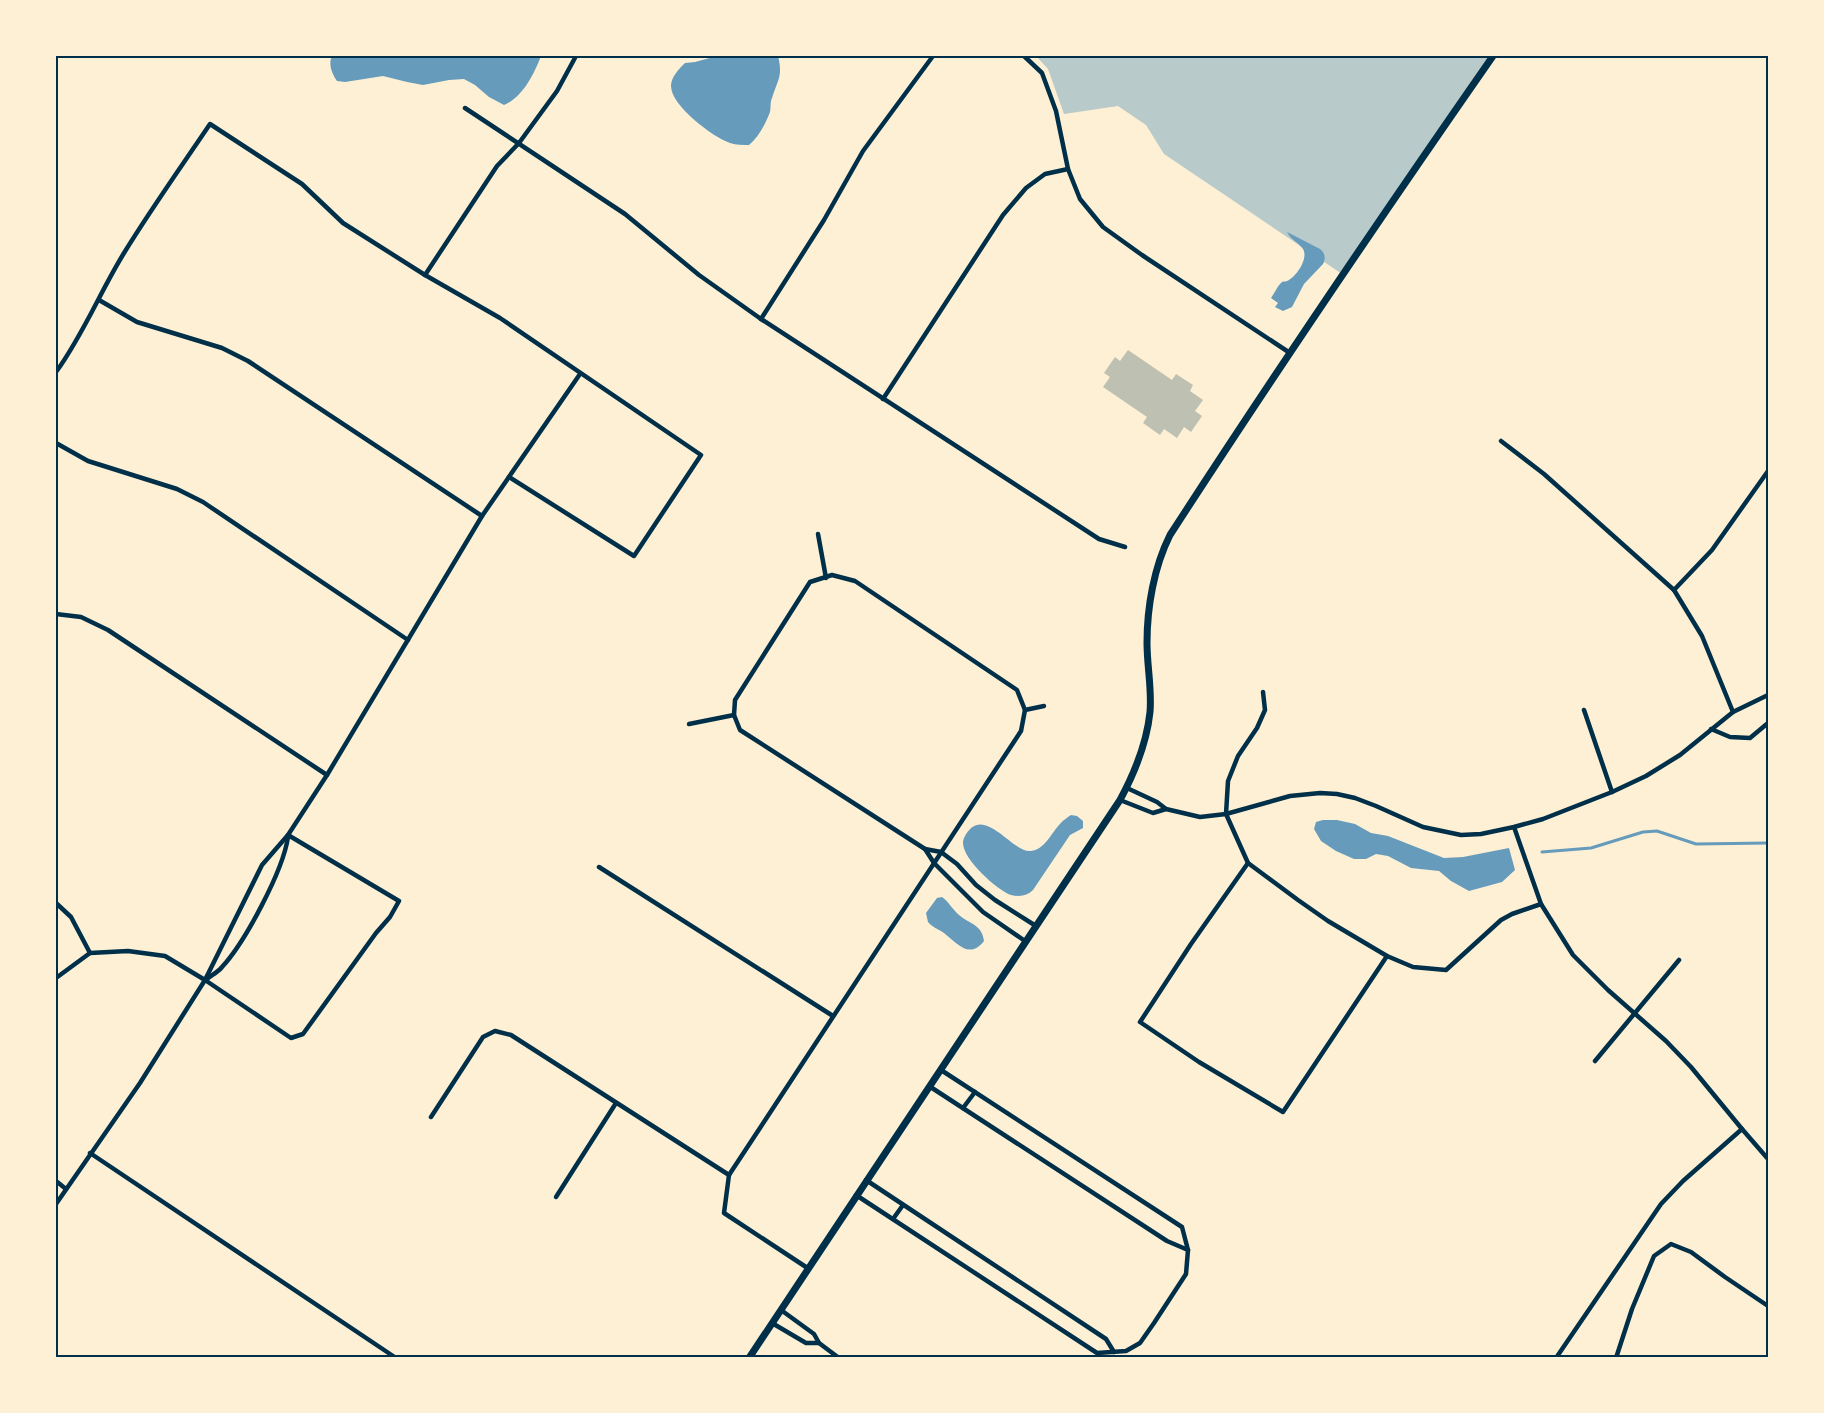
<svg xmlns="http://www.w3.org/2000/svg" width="1824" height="1413" font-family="'Fira Sans Condensed',sans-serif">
  <rect width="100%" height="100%" fill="#fdf0d5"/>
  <path fill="#b9caca" d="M 1036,56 L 1493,56 L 1342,274 L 1164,154 L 1146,125 L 1118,106 L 1064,114 L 1048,69 Z"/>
  <g fill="#669bbc">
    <path d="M 332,56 L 541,56 C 534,74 523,97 504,105 L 489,97 L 475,85 L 464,79 L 449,80 L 423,85 L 407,82 L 383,76 L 345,82 L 337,81 C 332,74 328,64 332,56 Z"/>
    <path d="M 717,56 L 778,56 C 783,76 778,79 772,98 C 770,102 771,108 770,112 C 765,125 759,136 749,145 C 743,145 736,145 730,143 C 713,137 671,106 671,86 C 671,77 679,69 685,63 L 695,62 Z"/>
    <path d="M 1287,232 L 1320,249 C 1325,253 1326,258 1323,264 L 1304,284 L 1292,307 L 1283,311 L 1275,307 L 1278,303 L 1271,298 C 1274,294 1278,285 1282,282 C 1284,281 1285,282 1287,281 C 1295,278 1309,259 1303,249 C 1299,243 1291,240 1287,232 Z"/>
    <path d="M 1071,815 L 1077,816 L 1083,821 L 1083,828 L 1070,835 L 1033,890 C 1027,896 1020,897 1011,895 C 997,890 956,854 964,838 C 982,801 1011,852 1030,851 C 1045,850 1051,833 1060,824 C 1063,820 1067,818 1071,815 Z"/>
    <path d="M 1323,820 L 1337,820 L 1355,824 L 1371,833 L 1388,836 L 1444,858 L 1463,857 L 1509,848 L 1515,870 L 1502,882 L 1469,891 L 1451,881 L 1439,871 L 1411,868 L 1388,856 L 1376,854 L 1366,859 L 1354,859 L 1336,851 L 1321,841 L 1314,829 L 1316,822 Z"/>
    <path d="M 942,897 C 949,902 952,909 959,915 C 969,924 982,924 984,941 C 969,960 957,943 944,933 C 938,929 932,927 928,922 L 926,913 L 937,898 Z"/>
  </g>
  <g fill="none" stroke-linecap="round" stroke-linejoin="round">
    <path stroke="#669bbc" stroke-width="3" d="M 1542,852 L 1591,848 L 1643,832 L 1657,831 L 1696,844 L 1768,843"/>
  </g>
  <path fill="#bec0b2" d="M 1128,350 L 1172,380 L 1176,374 L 1193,385 L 1190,391 L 1203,400 L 1195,411 L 1202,416 L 1191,432 L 1184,427 L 1177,438 L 1164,429 L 1160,435 L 1143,423 L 1147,417 L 1103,387 L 1110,377 L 1104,373 L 1115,357 L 1120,361 Z"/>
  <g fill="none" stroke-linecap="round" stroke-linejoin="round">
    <g stroke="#003049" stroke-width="4.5">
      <path d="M 1024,56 L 1042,73 L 1056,111 L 1068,169 L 1080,199 L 1103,227 L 1142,255 L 1290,353"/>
      <path d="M 465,108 L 625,214 L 699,275 L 761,319 L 1099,539 L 1125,547"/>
      <path d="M 425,275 L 497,166 L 519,143 L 557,91 L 576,56"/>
      <path d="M 99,300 L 137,322 L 222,348 L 248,361 L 482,516"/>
      <path d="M 761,319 L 824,220 L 863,151 L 933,56"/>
      <path d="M 56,372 C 83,335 100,292 124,253 C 151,209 181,167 210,124 L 302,184 L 343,223 L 425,275 L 500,318 L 701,455 L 634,556 L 509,477"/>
      <path d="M 883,399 L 1003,215 L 1026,188 L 1045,174 L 1068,169"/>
      <path d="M 1501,441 L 1544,474 L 1674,590 L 1702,636 L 1733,712"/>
      <path d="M 56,443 L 88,461 L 177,489 L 203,502 L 408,640"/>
      <path d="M 818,534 L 826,578"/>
      <path d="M 1674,590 L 1712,550 L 1768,471"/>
      <path d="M 56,614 L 81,617 L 108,630 L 327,775"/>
      <path d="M 1263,692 L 1265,710 L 1257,728 L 1238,756 L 1228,781 L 1226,814 L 1248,863 L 1298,900 L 1328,921 L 1387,956 L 1413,967 L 1446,970 L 1501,920 L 1512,914 L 1541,904"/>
      <path d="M 1025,710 L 1044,706"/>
      <path d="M 1584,710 L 1612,792"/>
      <path d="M 689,724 L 734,715"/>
      <path d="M 1711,729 L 1730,737 L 1750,738 L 1768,723"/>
      <path d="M 1127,788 L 1157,802 L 1166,809 L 1200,817 L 1226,814 L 1290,796 L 1320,793 L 1337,794 L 1355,798 L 1376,806 L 1423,827 L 1461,835 L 1481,834 L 1514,827 L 1543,819 L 1612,792 L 1646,776 L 1680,755 L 1733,712 L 1768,695"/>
      <path d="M 1120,800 L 1153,813 L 1166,809"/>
      <path d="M 1514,827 L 1541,904 L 1573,955 L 1608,990 L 1666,1041 L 1691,1067 L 1742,1129 L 1768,1159"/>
      <path d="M 925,849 L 740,730 L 734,715 L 735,700 L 810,582 L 832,575 L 855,581 L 1017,690 L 1025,710"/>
      <path d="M 1248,863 L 1191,944 L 1140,1022 L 1199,1062 L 1283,1112 L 1387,956"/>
      <path d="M 599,867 L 833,1016"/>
      <path d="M 56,903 L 71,917 L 90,953"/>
      <path d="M 1025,941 L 983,912 L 934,863 L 925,849 L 941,852 L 957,864 L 976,885 L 995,900 L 1036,926"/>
      <path d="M 56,978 L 90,953 L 128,951 L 165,956 L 205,980 L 291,1038 L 303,1034 L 376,933 L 390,917 L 399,901 L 288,835"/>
      <path d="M 207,979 C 212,975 218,972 222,967 C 245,942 283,871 288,837"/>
      <path d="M 1595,1061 L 1679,960"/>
      <path d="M 929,1086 L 1167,1241 L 1188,1250"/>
      <path d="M 963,1108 L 975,1092"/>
      <path d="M 431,1117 L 483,1037 L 495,1031 L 511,1035 L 729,1175"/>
      <path d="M 90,1153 L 396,1358"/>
      <path d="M 866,1180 L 1106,1339 L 1114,1352"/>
      <path d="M 56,1181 L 66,1189"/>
      <path d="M 856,1195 L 1097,1353 L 1126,1351 L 1140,1343 L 1154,1323 L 1186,1274 L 1188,1250 L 1182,1227 L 941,1070"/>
      <path d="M 556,1197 L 616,1103"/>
      <path d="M 56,1204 L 140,1083 L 205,980 L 262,865 L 288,835 L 327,775 L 482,516 L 580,374"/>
      <path d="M 893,1219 L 903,1205"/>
      <path d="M 809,1269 L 724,1213 L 729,1175 L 1021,731 L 1025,710"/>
      <path d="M 781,1310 L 814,1334 L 819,1343 L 839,1358"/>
      <path d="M 772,1323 L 806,1343 L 819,1343"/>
      <path d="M 1556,1358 L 1661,1204 L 1683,1181 L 1742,1129"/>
      <path d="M 1616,1358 L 1632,1309 L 1654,1256 L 1671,1244 L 1691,1252 L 1725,1277 L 1768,1306"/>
    </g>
    <path stroke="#003049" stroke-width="7" d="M 749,1358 L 1120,800 C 1134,774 1147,741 1150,712 C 1152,689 1147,666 1147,643 C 1147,607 1154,567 1170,535 C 1275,373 1383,214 1493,56"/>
  </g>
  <rect width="1824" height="1413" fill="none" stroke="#fdf0d5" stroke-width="114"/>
  <rect x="57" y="57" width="1710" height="1299" fill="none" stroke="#003049" stroke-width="2"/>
</svg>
